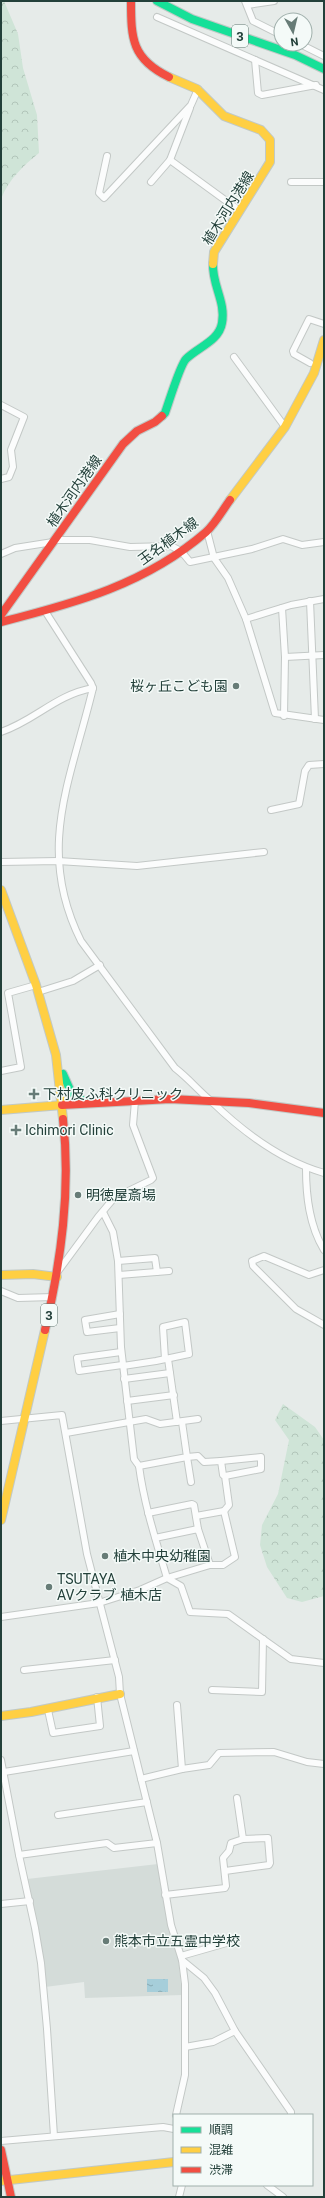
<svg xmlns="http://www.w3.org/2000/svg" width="325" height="2198" font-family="Roboto,'Noto Sans JP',sans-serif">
  <defs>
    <pattern id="forest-crowns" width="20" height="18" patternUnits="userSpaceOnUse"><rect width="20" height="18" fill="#cfe4d7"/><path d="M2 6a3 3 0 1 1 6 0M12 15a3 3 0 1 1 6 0" fill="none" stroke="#b1c5b9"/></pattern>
    <pattern id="water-ripples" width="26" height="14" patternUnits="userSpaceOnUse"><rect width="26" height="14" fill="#a6ceda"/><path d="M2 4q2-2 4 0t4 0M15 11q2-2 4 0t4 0" fill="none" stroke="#87a9b2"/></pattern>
  </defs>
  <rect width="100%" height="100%" fill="#e6ebe9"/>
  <path fill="#d4dcd9" d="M 158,1864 L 162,1896 L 178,1956 L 182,1995 L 85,1998 L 84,1982 L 45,1987 L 43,1963 L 32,1899 L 27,1879 Z"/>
  <g fill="url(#forest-crowns)">
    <path d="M 1,1 L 4,1 L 18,34 L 23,68 L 37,115 L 39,153 C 23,166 9,179 1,199 Z"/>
    <path d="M 283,1404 L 315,1427 L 324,1440 L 324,1596 L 302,1602 L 287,1598 L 267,1567 L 260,1545 L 262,1525 L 278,1494 L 289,1440 L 275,1420 Z"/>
  </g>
  <rect fill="url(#water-ripples)" x="147" y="1979" width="21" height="13"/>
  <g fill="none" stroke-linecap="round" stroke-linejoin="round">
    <g stroke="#c3c8c6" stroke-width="8">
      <g id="street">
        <path d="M 245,1 L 253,21 L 281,35"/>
        <path d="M 248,5 L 274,1"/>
        <path d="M 157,17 L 324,90"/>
        <path d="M 300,44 L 324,56"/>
        <path d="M 255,60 L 258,93 L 262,95 L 316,85"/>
        <path d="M 107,156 L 99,193 L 104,198 L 191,105 L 198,89"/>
        <path d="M 170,160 L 240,211"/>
        <path d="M 151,182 L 170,160 L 190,108"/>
        <path d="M 291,182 L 324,182"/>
        <path d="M 234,357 L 285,427"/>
        <path d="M 310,363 L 294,354 L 293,351 L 309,319 L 324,324"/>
        <path d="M 1,405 L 24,417 L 11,450 L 13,467 L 9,477 L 1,479"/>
        <path d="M 207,531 L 214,558 L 228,578 L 246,619 L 275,713 L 324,720"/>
        <path d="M 55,540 L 90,540 L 130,547 L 171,546 L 181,551 L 190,562 L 252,549 L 283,539 L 302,545 L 324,542"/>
        <path d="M 1,554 L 15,548 L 53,542"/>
        <path d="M 310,601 L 315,719"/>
        <path d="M 282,608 L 285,657 L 284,716"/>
        <path d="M 45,611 L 91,683 L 93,688 C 71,780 35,849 81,941 L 175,1068 C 188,1078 198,1090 211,1101 C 242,1131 282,1161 324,1173"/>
        <path d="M 246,619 L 291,605 L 324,599"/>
        <path d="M 285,657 L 324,655"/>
        <path d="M 1,732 C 36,720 55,695 93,688"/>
        <path d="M 271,810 L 299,804 L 305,771 L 309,765 L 324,764"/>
        <path d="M 1,862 L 58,861 L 137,866 L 264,852"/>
        <path d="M 38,992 L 73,981 L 100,965"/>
        <path d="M 1,1071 L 21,1067 L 8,993 L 36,985"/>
        <path d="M 306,1168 C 306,1196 309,1225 324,1250"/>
        <path d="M 103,1212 L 113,1232 L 118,1261 L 121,1347 L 134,1459 L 139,1466"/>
        <path d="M 118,1261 L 155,1258 L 157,1272"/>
        <path d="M 59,1270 L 98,1217 L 114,1198 L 151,1180 L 153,1178 L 133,1125 L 135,1101"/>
        <path d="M 324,1270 L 309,1275 L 264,1256 L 252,1261 L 253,1266 L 296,1309 L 324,1325"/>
        <path d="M 119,1275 L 169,1271"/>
        <path d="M 1,1291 L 18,1298 L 53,1297"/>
        <path d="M 120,1314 L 85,1320 L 87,1332 L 120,1328"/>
        <path d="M 121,1352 L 77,1358 L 79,1371 L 122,1365"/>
        <path d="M 168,1359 L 177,1422"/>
        <path d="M 123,1366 L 156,1361 L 189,1354 L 185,1322 L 163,1327 L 165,1359"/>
        <path d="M 124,1379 L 170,1373"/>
        <path d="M 127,1401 L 174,1395"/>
        <path d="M 1,1421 L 62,1415 L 87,1554 L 119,1677 L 120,1694 L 157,1843 L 171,1925 L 182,1960 L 185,1984 L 185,2075 L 176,2115"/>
        <path d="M 66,1433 L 146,1419 L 160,1424 L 198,1419"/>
        <path d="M 221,1461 L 261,1457 L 261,1469 L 225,1476"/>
        <path d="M 191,1482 L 187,1457 L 198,1456 L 204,1462 L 221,1461 L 223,1475 L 225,1476 L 229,1505 L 224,1511"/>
        <path d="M 148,1513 L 192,1504 L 194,1505 L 198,1529"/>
        <path d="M 196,1516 L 224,1511 L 235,1557 L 223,1565 L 210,1565"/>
        <path d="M 155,1538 L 198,1529 L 210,1565 L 167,1578 C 156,1541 144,1504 139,1466 L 187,1457 L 182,1422"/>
        <path d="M 1,1617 L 99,1603 L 140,1590 L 167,1578 L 181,1586 L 190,1612 L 228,1614 L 291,1659 L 324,1663"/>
        <path d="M 24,1670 L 115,1660"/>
        <path d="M 212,1690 L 262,1692 L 263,1639"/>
        <path d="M 177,1705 L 182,1769"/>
        <path d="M 48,1710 L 53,1733 L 100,1726 L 97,1697"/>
        <path d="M 1,1760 L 19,1855 L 35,1928 L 41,1963 L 47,2029 L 54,2136"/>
        <path d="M 4,1772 L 134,1751"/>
        <path d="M 141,1779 L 182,1769 L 209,1765 L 219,1753 L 274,1752 L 307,1762 L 324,1764"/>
        <path d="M 237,1798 L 243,1839"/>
        <path d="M 58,1815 L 147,1802"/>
        <path d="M 19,1855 L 107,1843 L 114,1848 L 157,1843"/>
        <path d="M 165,1895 L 225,1888 L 226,1886 L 223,1858 L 229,1851 L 231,1843 L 243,1839 L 268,1838 L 270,1863 L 269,1865 L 225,1871"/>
        <path d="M 1,1904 L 30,1901"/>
        <path d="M 181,1956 L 230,1942"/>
        <path d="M 182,1960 L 204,1978 L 215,1993 L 235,2031 L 291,2112 L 291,2115"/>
        <path d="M 185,2047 L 213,2042 L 235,2031"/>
        <path d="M 1,2141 L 163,2127 L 174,2129"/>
        <path d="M 267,2185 L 283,2197"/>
        <path d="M 179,2197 L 182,2185"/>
      </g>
    </g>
    <g stroke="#c1c9c6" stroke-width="10">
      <g id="fast">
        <path d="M 157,1 L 192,19 L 295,55 L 324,69"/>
        <path d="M 162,416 L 165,413 C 169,402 180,365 186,359 C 198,347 219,341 222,323 C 226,302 212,285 213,264"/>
        <path d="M 63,1074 L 71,1092 L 86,1103"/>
      </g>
    </g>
    <g stroke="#c1c9c6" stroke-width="10">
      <g id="slow">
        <path d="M 169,77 L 197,89 L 224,116 L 261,130 L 270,140 L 270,162 L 214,252 L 213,264"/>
        <path d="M 230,500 L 285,427 L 314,373 L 324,340"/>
        <path d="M 1,890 L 36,985 L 56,1055 L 63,1119"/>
        <path d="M 1,1110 L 62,1105"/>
        <path d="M 1,1275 L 33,1274 L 57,1277"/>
        <path d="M 1,1520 L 45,1330"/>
        <path d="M 1,1716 L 31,1712 L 120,1694"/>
        <path d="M 1,2181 L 174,2162"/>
      </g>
    </g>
    <g stroke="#c1c9c6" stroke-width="10">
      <g id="jam">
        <path d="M 131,1 C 131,39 132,59 169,77"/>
        <path d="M 1,615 L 123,444 L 137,431 L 155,422 L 162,416"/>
        <path d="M 1,622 C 76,603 146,584 206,532 C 215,524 222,511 230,500"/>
        <path d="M 62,1105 L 170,1099 L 249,1103 L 324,1113"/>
        <path d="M 45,1330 C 61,1261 71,1190 63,1119"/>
        <path d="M 1,2150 L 11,2197"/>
      </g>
    </g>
    <use href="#street" stroke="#fbfcfc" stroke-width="6"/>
    <use href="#fast" stroke="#16e098" stroke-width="8"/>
    <use href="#slow" stroke="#ffcf43" stroke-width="8"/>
    <use href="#jam" stroke="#f24e42" stroke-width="8"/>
  </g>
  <g fill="#677c77" stroke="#f4faf8" stroke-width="1.5">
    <circle cx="236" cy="686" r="4"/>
    <path d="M32 1088h4v4h4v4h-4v4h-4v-4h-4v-4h4z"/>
    <path d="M14 1124h4v4h4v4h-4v4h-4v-4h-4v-4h4z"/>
    <circle cx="78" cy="1195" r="4"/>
    <circle cx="105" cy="1556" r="4"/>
    <circle cx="49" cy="1587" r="4"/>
    <circle cx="106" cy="1941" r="4"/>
  </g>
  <g text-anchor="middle" stroke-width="3" stroke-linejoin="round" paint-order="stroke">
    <g fill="#f4faf8" stroke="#627873" stroke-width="1">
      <rect x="232" y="25" width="16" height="22" rx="3"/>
      <rect x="41" y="1304" width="16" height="22" rx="3"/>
    </g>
    <g font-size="13" font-weight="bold" fill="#23403a">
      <text x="240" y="41">3</text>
      <text x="49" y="1320">3</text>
    </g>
    <g font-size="14" fill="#23403a" stroke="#f4faf8">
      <text transform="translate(228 208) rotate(-58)" y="5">植木河内港線</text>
      <text transform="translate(74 491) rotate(-55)" y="5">植木河内港線</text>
      <text transform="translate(168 541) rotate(-36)" y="5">玉名植木線</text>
    </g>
    <g font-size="14" fill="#23403a" stroke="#f4faf8" text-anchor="start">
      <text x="228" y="691" text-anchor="end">桜ヶ丘こども園</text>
      <text x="43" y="1099">下村皮ふ科クリニック</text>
      <text x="25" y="1135">Ichimori Clinic</text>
      <text x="86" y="1200">明徳屋斎場</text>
      <text x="113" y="1561">植木中央幼稚園</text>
      <text x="57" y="1584">TSUTAYA<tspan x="57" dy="16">AVクラブ 植木店</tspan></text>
      <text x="114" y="1946">熊本市立五霊中学校</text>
    </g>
  </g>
  <rect width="325" height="2198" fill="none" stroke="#23403a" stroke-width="4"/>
  <rect x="173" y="2114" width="140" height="72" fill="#f4faf8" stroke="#a0b0ac"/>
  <rect x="181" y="2127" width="20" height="6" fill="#16e098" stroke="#a0b0ac"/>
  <text x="209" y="2134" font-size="12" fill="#23403a">順調</text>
  <rect x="181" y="2147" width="20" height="6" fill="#ffcf43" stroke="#a0b0ac"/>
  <text x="209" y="2154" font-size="12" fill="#23403a">混雑</text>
  <rect x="181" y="2167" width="20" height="6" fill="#f24e42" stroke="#a0b0ac"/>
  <text x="209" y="2174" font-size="12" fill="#23403a">渋滞</text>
  <g transform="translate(293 32) rotate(172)"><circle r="19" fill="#f4faf8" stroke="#a0b0ac"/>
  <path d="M0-3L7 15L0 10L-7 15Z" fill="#677c77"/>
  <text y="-6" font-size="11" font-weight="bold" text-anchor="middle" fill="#23403a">N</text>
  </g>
</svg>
